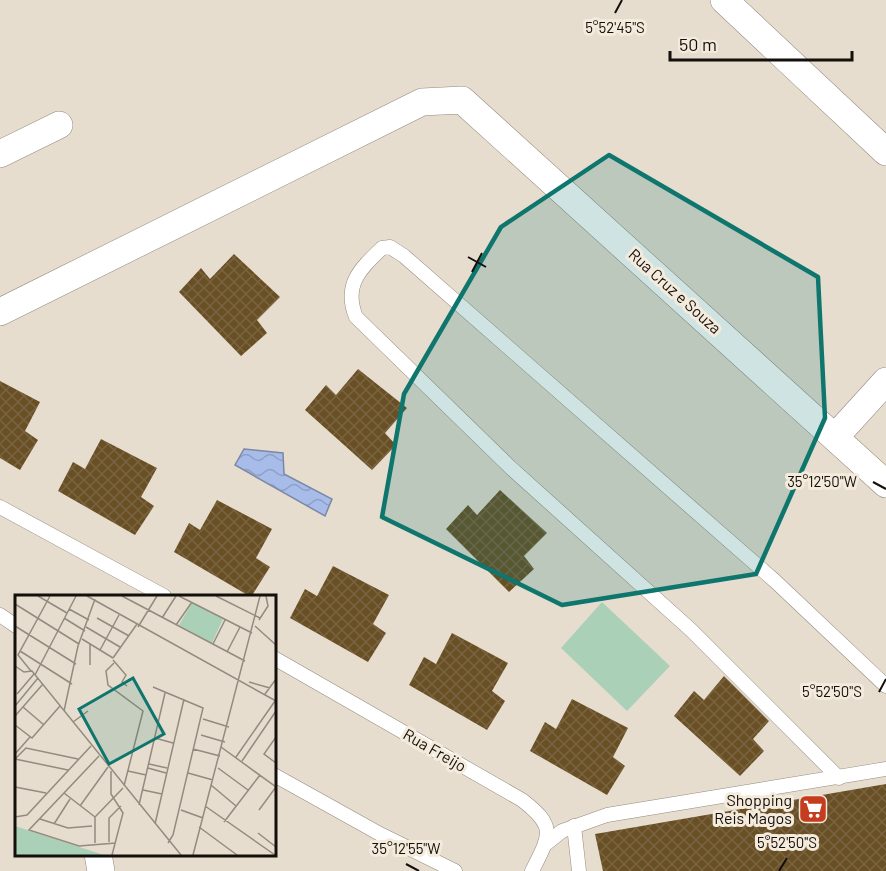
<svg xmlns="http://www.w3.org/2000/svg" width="886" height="871" font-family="Barlow,sans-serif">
  <defs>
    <pattern id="water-waves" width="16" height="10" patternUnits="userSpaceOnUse" patternTransform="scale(1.5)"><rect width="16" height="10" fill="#a7bce9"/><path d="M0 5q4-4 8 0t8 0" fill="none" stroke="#8fa0c6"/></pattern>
    <pattern id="building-cross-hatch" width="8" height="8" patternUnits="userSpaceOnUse" patternTransform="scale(1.5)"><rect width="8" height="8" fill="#694f24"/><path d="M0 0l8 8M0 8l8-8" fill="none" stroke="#796441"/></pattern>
  </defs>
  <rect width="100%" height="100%" fill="#e7ddcf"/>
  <path fill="#aad1b7" d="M 602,602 L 670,666 L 627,711 L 561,648 Z"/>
  <path fill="url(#water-waves)" stroke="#7b88a6" stroke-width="1.5" d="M 244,449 L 283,453 L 284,474 L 332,499 L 325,516 L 235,465 Z"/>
  <g fill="url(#building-cross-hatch)">
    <path d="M 234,254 L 280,297 L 257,320 L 267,333 L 241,356 L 179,292 L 201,268 L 210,279 Z"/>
    <path d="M 358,369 L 407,408 L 385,433 L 396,445 L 372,470 L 305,410 L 326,385 L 336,395 Z"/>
    <path d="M 0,381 L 40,402 L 25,431 L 38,440 L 20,470 L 0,458 Z"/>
    <path d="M 101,439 L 157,468 L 141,497 L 154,506 L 135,535 L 58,491 L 73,462 L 85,469 Z"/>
    <path d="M 500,490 L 547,533 L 524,556 L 534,569 L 509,592 L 446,529 L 468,505 L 477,515 Z"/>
    <path d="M 217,500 L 272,529 L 256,558 L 270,567 L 251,597 L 174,552 L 189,523 L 200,530 Z"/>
    <path d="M 333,566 L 389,595 L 373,624 L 386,633 L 368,662 L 290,618 L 305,589 L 317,596 Z"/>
    <path d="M 452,633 L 508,663 L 492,691 L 505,701 L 487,730 L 409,685 L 424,657 L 436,664 Z"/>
    <path d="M 724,676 L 769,721 L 753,739 L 764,751 L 740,776 L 674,716 L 694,691 L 704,700 Z"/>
    <path d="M 572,699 L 628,728 L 613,757 L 625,766 L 607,795 L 530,751 L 545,722 L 556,729 Z"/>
    <path d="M 886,784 L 886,871 L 603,871 L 595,834 Z"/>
  </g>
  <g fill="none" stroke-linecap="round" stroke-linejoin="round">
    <g stroke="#938a7d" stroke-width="15">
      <g id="lane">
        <path d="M 0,507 L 164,596"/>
        <path d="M 0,615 L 16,626"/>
        <path d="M 274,658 L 522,800 C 557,827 550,835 532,871"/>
        <path d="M 274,775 L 380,834 L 455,871"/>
        <path d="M 839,778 L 691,630 L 511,468 L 356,317 C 343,285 360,269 382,248 L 390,247 L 404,256 L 775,581 L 886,686"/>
        <path d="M 574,826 L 579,871"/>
        <path d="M 547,843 L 562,831 L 607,815 L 886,769"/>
      </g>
    </g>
    <g stroke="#938a7d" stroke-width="28">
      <g id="street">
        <path d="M 724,0 L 886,152"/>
        <path d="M 0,154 L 59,125"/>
        <path d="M 0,312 L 422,102 L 462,100 L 886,484"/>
        <path d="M 836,436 L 886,381"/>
        <path d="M 98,854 L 101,871"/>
      </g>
    </g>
    <use href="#lane" stroke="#fff" stroke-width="14"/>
    <use href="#street" stroke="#fff" stroke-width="27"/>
  </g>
  <path fill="#0f766e" fill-opacity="0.2" stroke="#0f766e" stroke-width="4.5" stroke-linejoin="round" d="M 609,155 L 818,277 L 825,418 L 756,574 L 562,605 L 382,517 L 404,394 L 501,227 Z"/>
  <path fill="none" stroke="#130f0a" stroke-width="2" d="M 615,13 L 622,0M 468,257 L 486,267M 472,272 L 482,253M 873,482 L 886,489M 879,692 L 886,679M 406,864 L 419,871M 779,871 L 787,858"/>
  <defs>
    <g id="supermarket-square" transform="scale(1.5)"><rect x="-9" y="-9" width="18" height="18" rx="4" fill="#c63c1f" stroke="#f4ebdc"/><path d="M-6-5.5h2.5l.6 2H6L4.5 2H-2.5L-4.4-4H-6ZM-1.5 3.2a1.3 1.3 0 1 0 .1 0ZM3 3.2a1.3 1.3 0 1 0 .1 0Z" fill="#fff"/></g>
  </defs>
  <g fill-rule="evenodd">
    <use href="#supermarket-square" x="813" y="809"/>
  </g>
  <g text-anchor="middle" stroke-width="6" stroke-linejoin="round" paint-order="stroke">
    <g font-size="16" fill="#130f0a" stroke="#f4ebdc">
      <text transform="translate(675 291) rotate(42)" y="6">Rua Cruz e Souza</text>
      <text transform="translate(435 750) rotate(30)" y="6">Rua Freijo</text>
    </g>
    <g font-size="16" fill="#130f0a" stroke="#f4ebdc" text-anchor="end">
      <text x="792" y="806">Shopping<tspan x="792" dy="18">Reis Magos</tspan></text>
    </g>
  </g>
  <g transform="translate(15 595)">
    <rect width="261" height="261" fill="#e7ddcf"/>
    <path d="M 177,8 L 208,24 L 197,48 L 164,30 ZM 0,231 L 89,260 L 0,260 Z" fill="#aad1b7"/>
    <path fill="none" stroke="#928b80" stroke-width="1.5" d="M 23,1 L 52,18M 72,1 L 261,106M 107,1 L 230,66M 164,1 L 237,38M 201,1 L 245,23M 0,9 L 64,49M 54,14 L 74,25M 49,23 L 70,36M 82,23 L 114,41M 147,23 L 161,1M 244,25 L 253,11 L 251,1M 161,30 L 177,7M 0,31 L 61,69M 240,31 L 261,50M 71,32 L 105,52M 123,32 L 142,1M 67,44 L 98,63M 75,49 L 75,70M 198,49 L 210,25M 85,55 L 104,20M 5,56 L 57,89M 212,57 L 225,32M 98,63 L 122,29M 98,65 L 111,80 L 107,87 L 112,91M 99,68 L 91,76 L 93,90 L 128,116 L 109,191M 0,71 L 9,77 L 17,76 L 166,260M 16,76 L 3,60 L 35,1M 20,80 L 61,1M 234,87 L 255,93M 138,92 L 188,113 L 158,240 L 153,248M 2,99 L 19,79M 250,99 L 261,84M 0,111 L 23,83M 8,112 L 29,130M 49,116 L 63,51 L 80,4M 0,121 L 28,89M 188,124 L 214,132M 58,127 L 73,116M 0,130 L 17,143 L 45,111M 186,140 L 210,147M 261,142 L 249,159 L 261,168M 140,143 L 158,148M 206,152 L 261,192 L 244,215M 178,154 L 205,161M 0,159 L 15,142M 84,161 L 14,235 L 64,251 L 101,248M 221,162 L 260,106M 0,164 L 11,153 L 63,164M 0,164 L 53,175M 227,166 L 261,116M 134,169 L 152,173M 133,173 L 151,178M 203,173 L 233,195M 96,176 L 96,199 L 108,218 L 97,260M 113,176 L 131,180M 173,178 L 198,185M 196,190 L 221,211M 0,192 L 31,198M 128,195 L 147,199M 49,198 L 80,222M 124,210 L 150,98M 65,211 L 93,172M 190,211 L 260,260M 166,215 L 188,223M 0,222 L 12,220 L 76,151M 25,224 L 53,233 L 77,231M 209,227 L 245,180M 39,229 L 55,204M 140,229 L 169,104M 184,232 L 222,260M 243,238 L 261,252M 94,247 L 94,223 L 106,211M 80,248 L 80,222 L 108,193M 178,260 L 245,1"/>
    <path fill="#0f766e" fill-opacity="0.15" stroke="#0f766e" stroke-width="3" d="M 118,83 L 149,139 L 94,169 L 64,114 Z"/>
    <rect width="261" height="261" fill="none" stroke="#130f0a" stroke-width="3"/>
  </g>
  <g font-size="15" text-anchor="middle" fill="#130f0a" stroke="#f4ebdc" stroke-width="6" stroke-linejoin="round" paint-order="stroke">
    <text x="615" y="33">5°52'45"S</text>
    <text x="822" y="487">35°12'50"W</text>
    <text x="832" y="697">5°52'50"S</text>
    <text x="787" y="848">5°52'50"S</text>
    <text x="406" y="854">35°12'55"W</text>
  </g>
  <path d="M670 51v9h182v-9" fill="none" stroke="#130f0a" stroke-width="3"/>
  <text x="679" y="51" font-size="18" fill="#130f0a" stroke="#f4ebdc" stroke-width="4.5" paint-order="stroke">50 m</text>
</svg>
